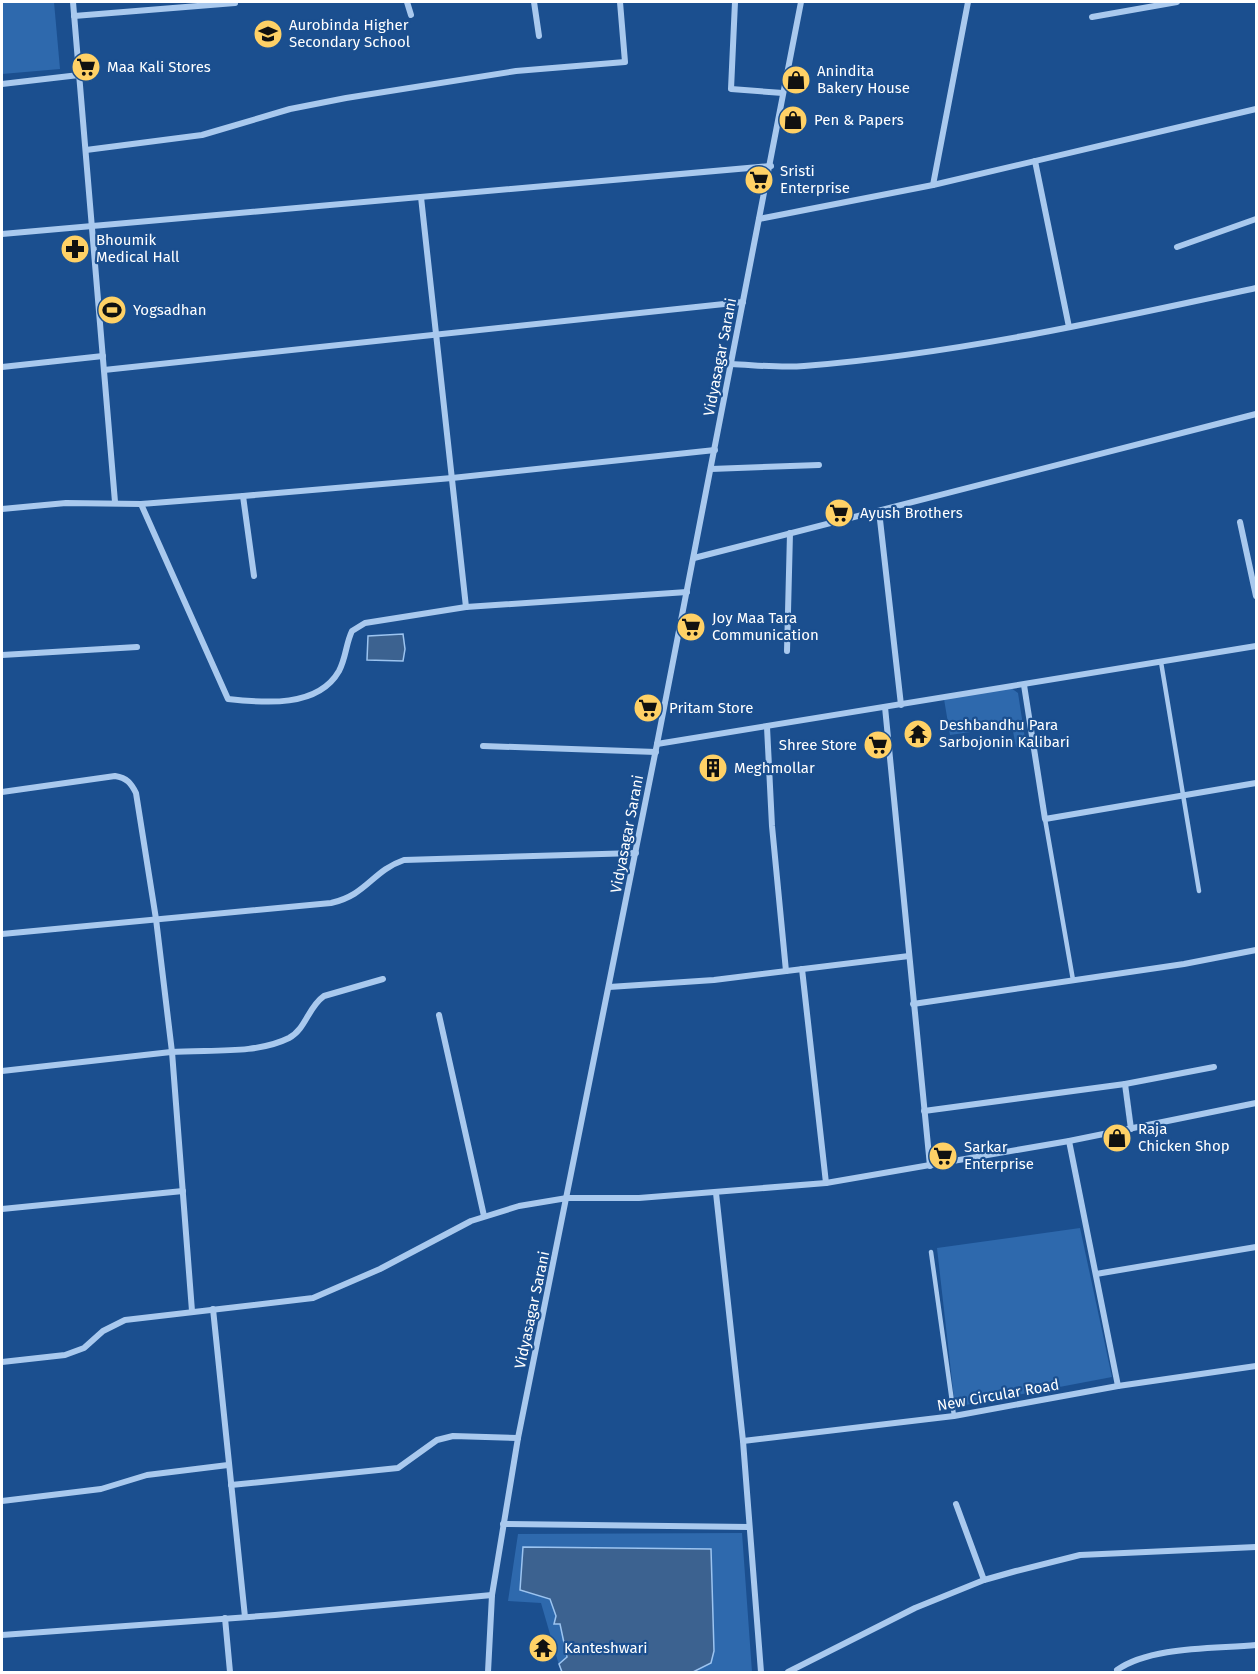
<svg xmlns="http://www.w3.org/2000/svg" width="1258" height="1674" font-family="'Fira Sans',sans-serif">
  <rect width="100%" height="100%" fill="#1b4f8f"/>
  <g fill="#2e69ad">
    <path d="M 2,2 L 54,2 L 60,69 L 2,74 Z"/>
    <path d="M 1011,688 L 1018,693 L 1026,745 L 1016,747 L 1012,726 L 950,735 L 944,699 Z"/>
    <path d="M 1080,1228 L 1112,1377 L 955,1407 L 937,1248 Z"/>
    <path d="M 742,1533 L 752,1672 L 561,1672 L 541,1603 L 508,1601 L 518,1534 Z"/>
  </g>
  <g fill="#3c6290" stroke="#9cc4f0" stroke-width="1.5">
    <path d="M 403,634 L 405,649 L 403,661 L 367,660 L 368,636 Z"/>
    <path d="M 523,1547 L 711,1549 L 714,1651 L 711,1663 L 693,1672 L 562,1672 L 559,1664 L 567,1657 L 560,1624 L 554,1624 L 556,1616 L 550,1599 L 520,1590 Z"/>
  </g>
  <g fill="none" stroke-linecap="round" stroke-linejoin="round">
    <g stroke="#a9c9ee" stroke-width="4.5">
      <path d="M 1161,662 L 1199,891"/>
      <path d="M 1045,819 L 1073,980"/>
      <path d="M 931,1252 L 954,1416"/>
    </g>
    <g stroke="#a9c9ee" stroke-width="6">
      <path d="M 73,2 L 115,502"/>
      <path d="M 407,2 L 411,15"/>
      <path d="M 534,2 L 539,36"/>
      <path d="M 735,2 L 731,89 L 783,93"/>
      <path d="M 74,16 L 235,3"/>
      <path d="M 1092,17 L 1177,2"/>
      <path d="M 2,84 L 79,75"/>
      <path d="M 86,150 L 202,135 L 290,109 L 346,98 L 516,71 L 625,62 L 620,2"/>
      <path d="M 1035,161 L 1069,327"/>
      <path d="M 933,185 L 968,2"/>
      <path d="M 421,197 L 466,607"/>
      <path d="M 759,219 L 933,185 L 1256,109"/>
      <path d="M 2,234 L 771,166"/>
      <path d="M 1177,247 L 1256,219"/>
      <path d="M 731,364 C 755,365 780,368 804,366 C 956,354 1108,320 1256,288"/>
      <path d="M 2,367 L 103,356"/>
      <path d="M 104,370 L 743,302"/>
      <path d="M 711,469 L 819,465"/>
      <path d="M 243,496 L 254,576"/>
      <path d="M 141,504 L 228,699 C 264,703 318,708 339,671 C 346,658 346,643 352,631 L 365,623 L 466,607 L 687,592"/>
      <path d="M 2,509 L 66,503 L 141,504 L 243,496 L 452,478 L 715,450"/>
      <path d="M 879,511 L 901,705"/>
      <path d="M 1240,522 L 1256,596"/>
      <path d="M 694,558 L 1256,414"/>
      <path d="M 787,651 L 790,533"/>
      <path d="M 2,655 L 137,647"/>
      <path d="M 1024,685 L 1045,819 L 1256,783"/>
      <path d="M 885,707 L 930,1166"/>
      <path d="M 767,727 L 772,826 L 786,971"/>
      <path d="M 657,744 L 1256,646"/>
      <path d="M 483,746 L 656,752"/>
      <path d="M 2,792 L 115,776 C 127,778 131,783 136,793 L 156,919 L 172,1052 L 192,1311"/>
      <path d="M 2,934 L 331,903 C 367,895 372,871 404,860 L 636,853"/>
      <path d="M 802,969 L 826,1183"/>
      <path d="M 609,987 L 714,980 L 909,956"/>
      <path d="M 913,1004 L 1184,964 L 1256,950"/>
      <path d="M 439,1015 L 484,1216"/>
      <path d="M 2,1071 C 58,1065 114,1058 171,1052 C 208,1049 255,1055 289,1038 C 306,1029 308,1007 324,996 L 383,979"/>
      <path d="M 1125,1084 L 1131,1129"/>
      <path d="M 924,1111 L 1125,1084 L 1214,1067"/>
      <path d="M 1069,1141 L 1118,1386"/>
      <path d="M 716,1193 L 743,1441 L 761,1672"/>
      <path d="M 2,1209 L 183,1191"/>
      <path d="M 1096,1274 L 1256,1247"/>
      <path d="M 213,1309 L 245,1617"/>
      <path d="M 2,1362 L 65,1355 L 84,1348 L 103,1331 L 125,1320 L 313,1298 L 380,1269 L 471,1221 L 519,1206 L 567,1198 L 639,1198 L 826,1183 L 1069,1141 L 1256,1103"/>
      <path d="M 743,1441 L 954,1416 L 1118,1386 L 1256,1366"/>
      <path d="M 231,1485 L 398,1468 L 437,1440 L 453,1436 L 518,1438"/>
      <path d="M 2,1501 L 101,1489 L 147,1475 L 228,1465"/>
      <path d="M 956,1504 L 984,1580"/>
      <path d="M 503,1524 L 749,1527"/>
      <path d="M 225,1618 L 230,1672"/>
      <path d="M 2,1635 L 275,1615 L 492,1595"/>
      <path d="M 1117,1670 C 1151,1646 1215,1649 1256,1645"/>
      <path d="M 488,1672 L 492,1595 L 518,1438 L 657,744 L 801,2"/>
      <path d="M 788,1672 L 915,1608 L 984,1580 L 1016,1571 L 1080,1555 L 1256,1547"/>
    </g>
  </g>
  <defs>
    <g id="school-disc" transform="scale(1.5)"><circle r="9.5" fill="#ffd166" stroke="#1b4f8f"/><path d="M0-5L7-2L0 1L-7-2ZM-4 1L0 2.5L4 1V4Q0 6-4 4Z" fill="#111"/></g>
    <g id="supermarket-disc" transform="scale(1.5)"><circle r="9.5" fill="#ffd166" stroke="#1b4f8f"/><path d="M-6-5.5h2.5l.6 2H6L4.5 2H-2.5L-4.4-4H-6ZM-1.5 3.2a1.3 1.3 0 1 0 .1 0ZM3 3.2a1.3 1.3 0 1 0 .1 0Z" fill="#111"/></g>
    <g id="shop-disc" transform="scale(1.5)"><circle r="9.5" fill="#ffd166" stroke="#1b4f8f"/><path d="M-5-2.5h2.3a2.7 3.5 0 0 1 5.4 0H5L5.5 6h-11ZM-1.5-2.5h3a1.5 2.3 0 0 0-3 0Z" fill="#111"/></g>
    <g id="pharmacy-disc" transform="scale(1.5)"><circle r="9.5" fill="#ffd166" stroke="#1b4f8f"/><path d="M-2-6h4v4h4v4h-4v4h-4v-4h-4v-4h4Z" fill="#111"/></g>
    <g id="stadium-disc" transform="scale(1.5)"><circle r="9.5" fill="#ffd166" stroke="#1b4f8f"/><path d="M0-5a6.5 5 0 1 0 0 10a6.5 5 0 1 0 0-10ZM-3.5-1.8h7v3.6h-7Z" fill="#111"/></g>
    <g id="temple-disc" transform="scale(1.5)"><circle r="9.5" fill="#ffd166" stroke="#1b4f8f"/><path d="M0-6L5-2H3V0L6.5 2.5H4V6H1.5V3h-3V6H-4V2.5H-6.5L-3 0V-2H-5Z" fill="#111"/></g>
    <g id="building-disc" transform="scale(1.5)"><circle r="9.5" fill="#ffd166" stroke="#1b4f8f"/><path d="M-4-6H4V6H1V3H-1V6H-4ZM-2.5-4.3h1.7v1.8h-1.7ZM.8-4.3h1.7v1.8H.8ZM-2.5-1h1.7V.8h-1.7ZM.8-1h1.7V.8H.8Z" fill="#111"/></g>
  </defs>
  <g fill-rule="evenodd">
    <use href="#school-disc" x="268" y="34"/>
    <use href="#supermarket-disc" x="86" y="67"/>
    <use href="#shop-disc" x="796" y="80"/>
    <use href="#shop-disc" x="793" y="120"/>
    <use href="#supermarket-disc" x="759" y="180"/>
    <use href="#pharmacy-disc" x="75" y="249"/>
    <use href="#stadium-disc" x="112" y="310"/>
    <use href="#supermarket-disc" x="839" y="513"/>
    <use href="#supermarket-disc" x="691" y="627"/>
    <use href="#supermarket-disc" x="648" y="708"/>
    <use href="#temple-disc" x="918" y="734"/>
    <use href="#supermarket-disc" x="878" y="745"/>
    <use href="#building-disc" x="713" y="768"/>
    <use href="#shop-disc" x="1117" y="1138"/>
    <use href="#supermarket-disc" x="943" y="1156"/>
    <use href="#temple-disc" x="543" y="1648"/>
  </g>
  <g text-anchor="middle" stroke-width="4.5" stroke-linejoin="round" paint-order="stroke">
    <g font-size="15" fill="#fff" stroke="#1b4f8f" text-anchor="start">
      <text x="289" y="30">Aurobinda Higher<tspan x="289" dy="17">Secondary School</tspan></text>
      <text x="107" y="72">Maa Kali Stores</text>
      <text x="817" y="76">Anindita<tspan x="817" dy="17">Bakery House</tspan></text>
      <text x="814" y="125">Pen &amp; Papers</text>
      <text x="780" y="176">Sristi<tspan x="780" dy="17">Enterprise</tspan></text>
      <text x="96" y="245">Bhoumik<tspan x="96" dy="17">Medical Hall</tspan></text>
      <text x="133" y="315">Yogsadhan</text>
      <text x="860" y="518">Ayush Brothers</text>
      <text x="712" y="623">Joy Maa Tara<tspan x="712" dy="17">Communication</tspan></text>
      <text x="669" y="713">Pritam Store</text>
      <text x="939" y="730">Deshbandhu Para<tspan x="939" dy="17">Sarbojonin Kalibari</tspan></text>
      <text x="857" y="750" text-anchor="end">Shree Store</text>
      <text x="734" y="773">Meghmollar</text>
      <text x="1138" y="1134">Raja<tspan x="1138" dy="17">Chicken Shop</tspan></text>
      <text x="964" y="1152">Sarkar<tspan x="964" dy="17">Enterprise</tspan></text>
      <text x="564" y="1653">Kanteshwari</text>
    </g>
    <g font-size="15" fill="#fff" stroke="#1b4f8f">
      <text transform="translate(720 357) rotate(-79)" y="5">Vidyasagar Sarani</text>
      <text transform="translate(627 834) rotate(-79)" y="5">Vidyasagar Sarani</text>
      <text transform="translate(532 1310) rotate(-78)" y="5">Vidyasagar Sarani</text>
      <text transform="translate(998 1395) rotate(-10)" y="5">New Circular Road</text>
    </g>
  </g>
  <rect width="1258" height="1674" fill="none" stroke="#ffffff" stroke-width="6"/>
</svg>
